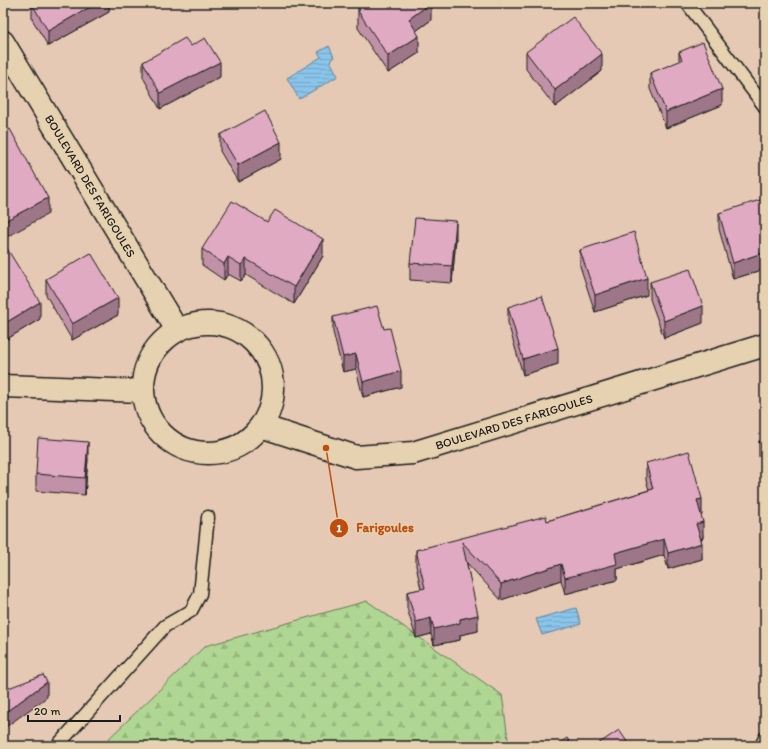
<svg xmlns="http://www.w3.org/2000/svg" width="768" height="749" font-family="Itim,sans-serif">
  <defs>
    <pattern id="forest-firs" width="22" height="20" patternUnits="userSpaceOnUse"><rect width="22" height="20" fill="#afd692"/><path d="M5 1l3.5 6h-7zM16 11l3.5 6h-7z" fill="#96b77d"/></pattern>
    <pattern id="water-rules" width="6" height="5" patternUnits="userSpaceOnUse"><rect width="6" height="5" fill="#8ac4ea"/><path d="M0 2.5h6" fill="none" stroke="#76a8c8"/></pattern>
  </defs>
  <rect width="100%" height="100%" fill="#e5c9b4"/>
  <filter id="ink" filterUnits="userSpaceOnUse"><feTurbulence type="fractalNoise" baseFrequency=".025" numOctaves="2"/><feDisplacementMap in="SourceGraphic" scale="8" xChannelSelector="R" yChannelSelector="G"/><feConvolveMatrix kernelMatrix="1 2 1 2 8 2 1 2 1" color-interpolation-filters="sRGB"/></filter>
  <g filter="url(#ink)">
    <path fill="url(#forest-firs)" stroke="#667957" d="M 367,601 L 502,695 L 509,746 L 101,746 L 205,646 Z"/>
    <g fill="url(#water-rules)" stroke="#5e8198">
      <path d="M 329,46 L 334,57 L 330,61 L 338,76 L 299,99 L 287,78 L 321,57 L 318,52 Z"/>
      <path d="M 576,608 L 581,624 L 542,635 L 536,619 Z"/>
    </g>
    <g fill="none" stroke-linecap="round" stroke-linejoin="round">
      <g stroke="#1c1c1c" stroke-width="15">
        <g id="lane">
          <path d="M 687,3 L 765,107"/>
          <path d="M 57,746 L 165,626 L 191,611 L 200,594 L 208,517"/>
          <path d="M 761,746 L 765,738"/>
        </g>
      </g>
      <g stroke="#1c1c1c" stroke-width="25">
        <g id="street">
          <path d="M 3,42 L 177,330"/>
          <circle cx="208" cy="388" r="65"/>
          <path d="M 3,386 L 142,391"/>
          <path d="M 261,426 L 356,457 L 413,453 L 765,345"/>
        </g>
      </g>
      <use href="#lane" stroke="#e6d1b0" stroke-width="12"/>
      <use href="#street" stroke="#e6d1b0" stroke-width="22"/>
    </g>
    <g fill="#c192a7" stroke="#1c1c1c">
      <path d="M 109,3 L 109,12 L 48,46 L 32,19 L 32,4 Z"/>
      <path d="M 358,7 L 431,20 L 416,31 L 419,53 L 388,73 L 358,28 Z"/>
      <path d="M 191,46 L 220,77 L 160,109 L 143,77 L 143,62 Z"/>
      <path d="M 526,52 L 602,71 L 555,107 L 526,69 Z"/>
      <path d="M 679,52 L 722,105 L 666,128 L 650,89 L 650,73 L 679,62 Z"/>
      <path d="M 220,135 L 281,159 L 238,182 L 220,151 Z"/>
      <path d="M 765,204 L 765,269 L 733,279 L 719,229 L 719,213 Z"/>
      <path d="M 456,238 L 452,283 L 410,280 L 410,263 Z"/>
      <path d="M 3,242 L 40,319 L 7,339 L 3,332 Z"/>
      <path d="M 202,249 L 323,256 L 294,304 L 246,275 L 241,281 L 228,274 L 224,280 L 202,265 Z"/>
      <path d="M 580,250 L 647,295 L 595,312 L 580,266 Z"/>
      <path d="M 46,279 L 118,315 L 72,340 L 46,295 Z"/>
      <path d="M 650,282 L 703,323 L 664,338 L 650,299 Z"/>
      <path d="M 508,307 L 558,364 L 523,375 L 508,323 Z"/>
      <path d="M 333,317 L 401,387 L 363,397 L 356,369 L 343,372 L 333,332 Z"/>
      <path d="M 765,439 L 765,478 L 759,456 L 759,441 Z"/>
      <path d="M 88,459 L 85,495 L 36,491 L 36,474 Z"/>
      <path d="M 646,463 L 702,515 L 701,515 L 703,538 L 701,539 L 702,559 L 668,569 L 664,555 L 617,569 L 617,580 L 565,594 L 561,580 L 501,600 L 467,563 L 478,631 L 460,635 L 460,640 L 434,645 L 431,634 L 416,638 L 407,608 L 407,592 L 421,589 L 416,566 L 416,550 L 547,521 L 649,490 L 646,480 Z"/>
    </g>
    <g fill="#9d7788" stroke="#1c1c1c">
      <path d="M 97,3 L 109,3 L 109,12 L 48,46 L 48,31 Z"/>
      <path d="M 431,3 L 431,20 L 409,36 L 409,19 Z"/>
      <path d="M 419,36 L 419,53 L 388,73 L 388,56 Z"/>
      <path d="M 602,54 L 602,71 L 555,107 L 555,90 Z"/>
      <path d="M 220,62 L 220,77 L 160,109 L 160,93 Z"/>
      <path d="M 722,89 L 722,105 L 666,128 L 666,112 Z"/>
      <path d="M 281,142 L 281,159 L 238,182 L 238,165 Z"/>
      <path d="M 48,198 L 48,214 L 3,239 L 3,222 Z"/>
      <path d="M 456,221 L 456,238 L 452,283 L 452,266 Z"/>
      <path d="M 323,239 L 323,256 L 294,304 L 294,287 Z"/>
      <path d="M 765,252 L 765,269 L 733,279 L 733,263 Z"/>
      <path d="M 228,257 L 228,274 L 224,280 L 224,264 Z"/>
      <path d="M 246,259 L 246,275 L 241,281 L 241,265 Z"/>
      <path d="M 647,278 L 647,295 L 595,312 L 595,295 Z"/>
      <path d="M 118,298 L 118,315 L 72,340 L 72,324 Z"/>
      <path d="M 40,302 L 40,319 L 7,339 L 7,322 Z"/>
      <path d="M 703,306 L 703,323 L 664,338 L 664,321 Z"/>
      <path d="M 558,348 L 558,364 L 523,375 L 523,359 Z"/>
      <path d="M 356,354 L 356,369 L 343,372 L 343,357 Z"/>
      <path d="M 401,371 L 401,387 L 363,397 L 363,382 Z"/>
      <path d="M 88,442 L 88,459 L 85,495 L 85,478 Z"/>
      <path d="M 702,499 L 702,515 L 697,517 L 697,500 Z"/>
      <path d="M 703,522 L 703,538 L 696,540 L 696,524 Z"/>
      <path d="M 664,539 L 664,555 L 617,569 L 617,580 L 565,594 L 565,578 L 615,553 Z"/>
      <path d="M 702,543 L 702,559 L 668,569 L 668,553 Z"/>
      <path d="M 561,564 L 561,580 L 501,600 L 501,584 Z"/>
      <path d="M 478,615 L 478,631 L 460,635 L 460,640 L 434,645 L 434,629 L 460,619 Z"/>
      <path d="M 431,618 L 431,634 L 416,638 L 416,622 Z"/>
      <path d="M 47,682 L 47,697 L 3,729 L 3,714 Z"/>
    </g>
    <g fill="#e0aac2" stroke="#1c1c1c">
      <path d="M 33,3 L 97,3 L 48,31 L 32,4 Z"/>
      <path d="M 364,3 L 431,3 L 409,19 L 419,36 L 388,56 L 358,11 L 360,10 L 358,7 Z"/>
      <path d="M 573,17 L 602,54 L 555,90 L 526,52 Z"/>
      <path d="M 185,38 L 191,46 L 205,38 L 220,62 L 160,93 L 143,62 Z"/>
      <path d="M 703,42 L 722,89 L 666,112 L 650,73 L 682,60 L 679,52 Z"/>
      <path d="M 265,111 L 281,142 L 238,165 L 220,135 Z"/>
      <path d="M 10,129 L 48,198 L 3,222 L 3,132 Z"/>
      <path d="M 763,199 L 765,204 L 765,252 L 733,263 L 719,213 Z"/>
      <path d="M 232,201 L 267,222 L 275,210 L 323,239 L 294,287 L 246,259 L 241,265 L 228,257 L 224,264 L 202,249 Z"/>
      <path d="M 415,218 L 456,221 L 452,266 L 410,263 Z"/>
      <path d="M 634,232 L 647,278 L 595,295 L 580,250 Z"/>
      <path d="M 3,242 L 40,302 L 7,322 L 3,316 Z"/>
      <path d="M 91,253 L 118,298 L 72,324 L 46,279 Z"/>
      <path d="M 690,269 L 703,306 L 664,321 L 650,282 Z"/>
      <path d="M 542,296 L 558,348 L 523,359 L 508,307 Z"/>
      <path d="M 377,306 L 384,329 L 390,328 L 401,371 L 363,382 L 356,354 L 343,357 L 333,317 Z"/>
      <path d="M 38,438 L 88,442 L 85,478 L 36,474 Z"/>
      <path d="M 765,439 L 765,463 L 759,441 Z"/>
      <path d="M 689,451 L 702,499 L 697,500 L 703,522 L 696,524 L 702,543 L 668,553 L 664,539 L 615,553 L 617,564 L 565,578 L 561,564 L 501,584 L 462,542 L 478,615 L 460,619 L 460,623 L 434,629 L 431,618 L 416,622 L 407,592 L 425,588 L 416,550 L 546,516 L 547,521 L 653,489 L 646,463 Z"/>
      <path d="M 43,675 L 47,682 L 3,714 L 3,690 Z"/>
      <path d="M 619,730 L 630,746 L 595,746 Z"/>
      <path d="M 567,738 L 572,746 L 555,746 Z"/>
    </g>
  </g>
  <g text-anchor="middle" stroke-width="3" stroke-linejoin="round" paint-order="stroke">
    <g font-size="12" fill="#1c1c1c" stroke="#e6d1b0">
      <text transform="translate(90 186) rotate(59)" y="4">BOULEVARD DES FARIGOULES</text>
      <text transform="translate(514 422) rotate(-17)" y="4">BOULEVARD DES FARIGOULES</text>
    </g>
  </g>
  <path fill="none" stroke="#bf4d0f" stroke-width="1.5" d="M326 448L339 528"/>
  <g fill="#bf4d0f" stroke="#e6d1b0" stroke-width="1.5">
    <circle cx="326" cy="448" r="4"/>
    <circle cx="339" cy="528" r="10"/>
  </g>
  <g font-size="12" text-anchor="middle" font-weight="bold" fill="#fff">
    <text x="339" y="532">1</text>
  </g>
  <g font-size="13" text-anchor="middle" font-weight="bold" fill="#bf4d0f" stroke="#e6d1b0" stroke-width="3" stroke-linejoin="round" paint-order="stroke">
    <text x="385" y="532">Farigoules</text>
  </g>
  <rect width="768" height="749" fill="none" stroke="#e6d1b0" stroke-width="16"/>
  <rect x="8" y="8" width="752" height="733" fill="none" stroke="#1c1c1c" stroke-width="1.5" filter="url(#ink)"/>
  <path d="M28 715v6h92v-6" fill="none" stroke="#1c1c1c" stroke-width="2"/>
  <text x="34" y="715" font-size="12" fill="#1c1c1c" stroke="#e6d1b0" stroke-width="3" paint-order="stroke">20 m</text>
</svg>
